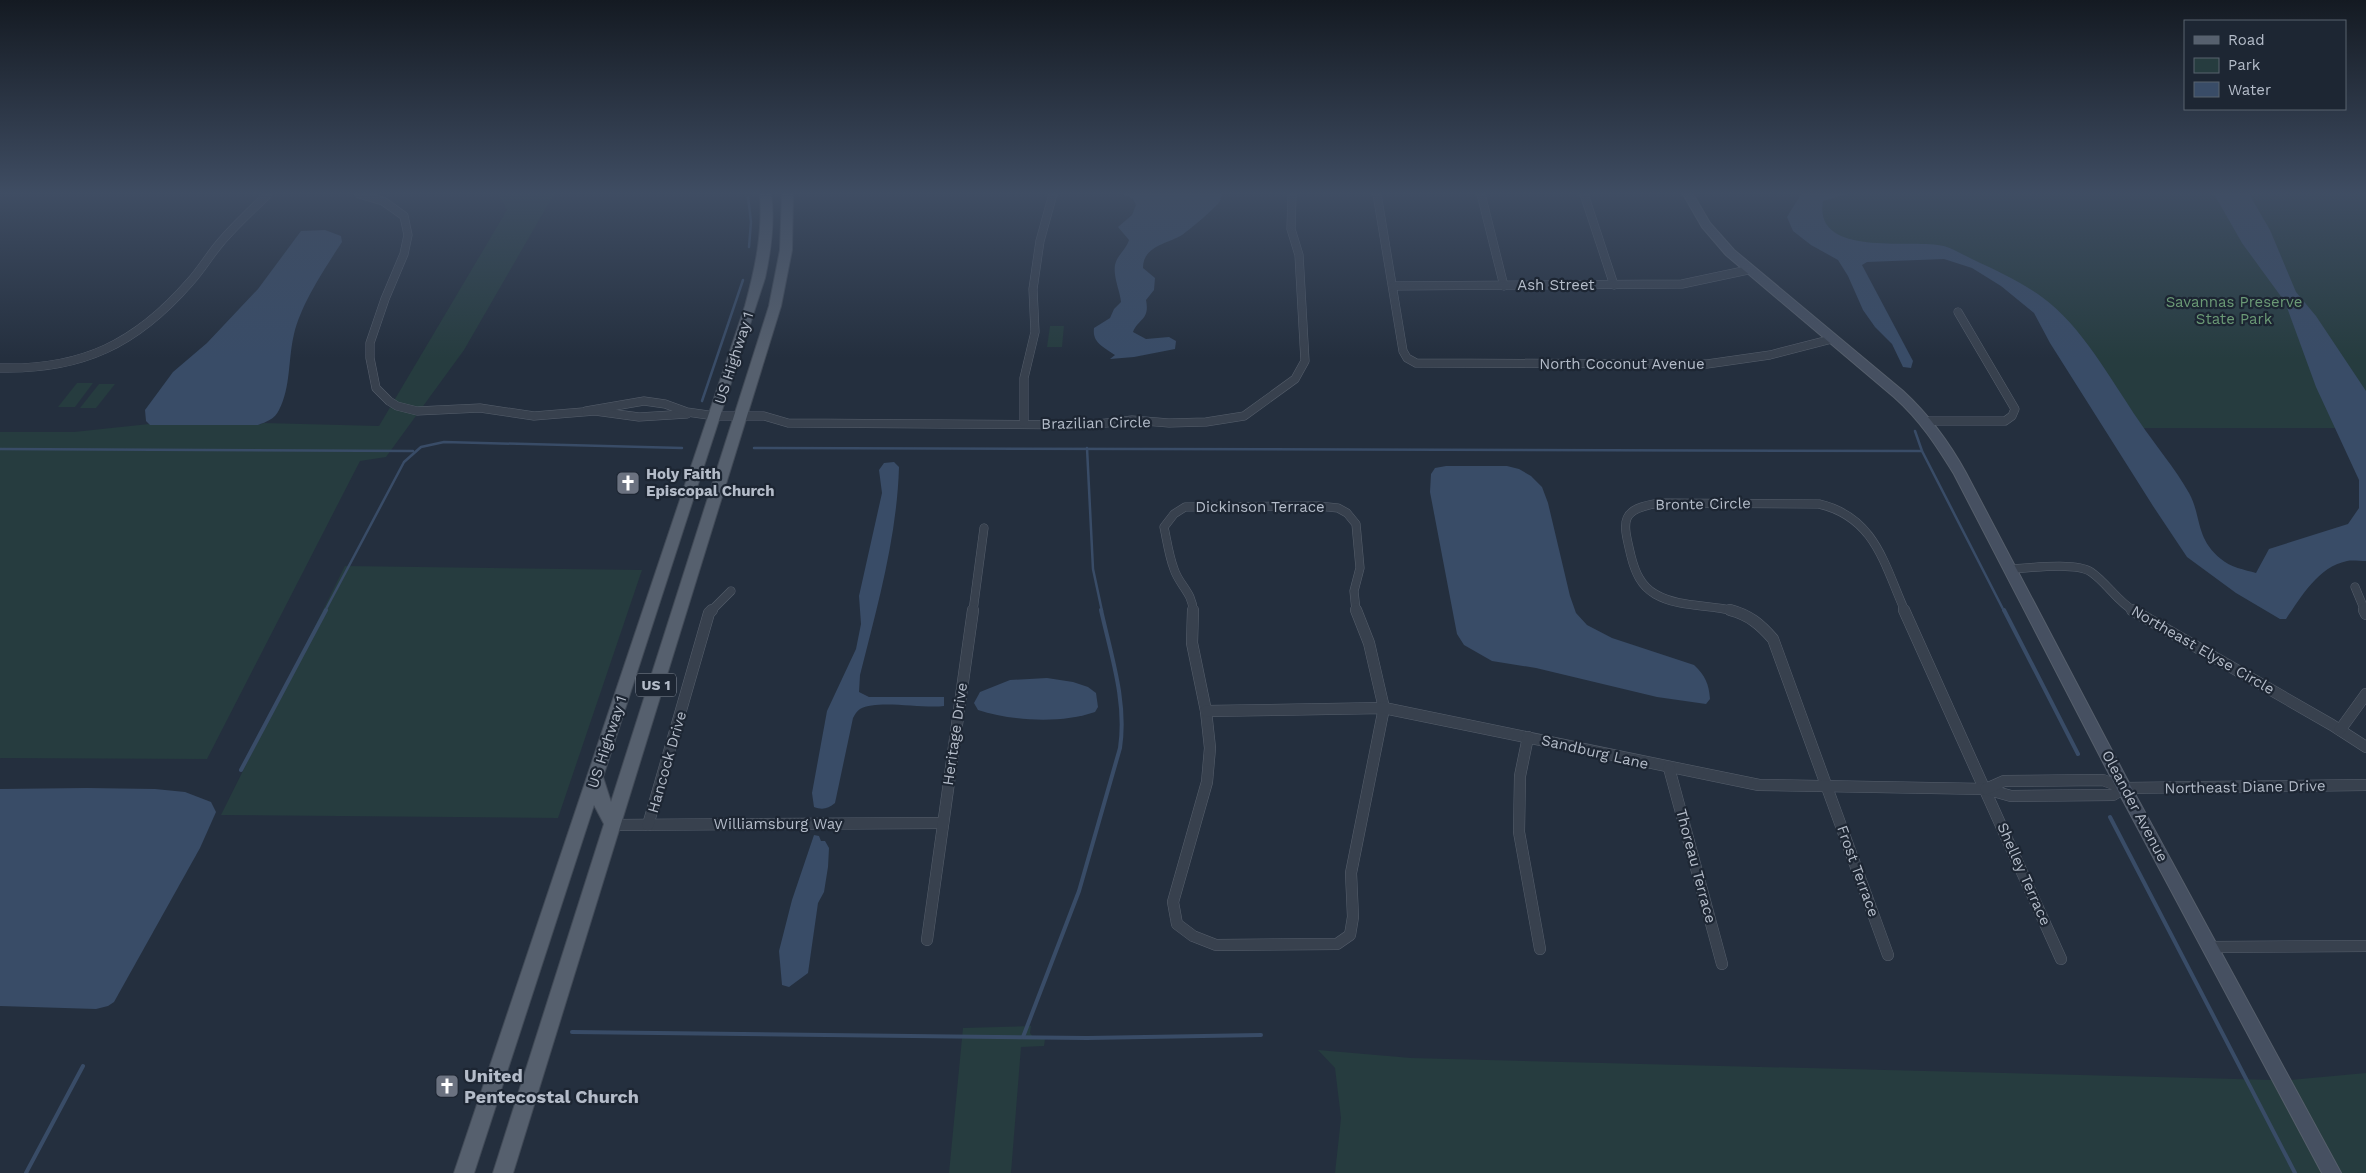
<svg xmlns="http://www.w3.org/2000/svg" width="2366" height="1173" font-family="'Work Sans',sans-serif">
  <rect width="100%" height="100%" fill="#242f3e"/>
  <g fill="#263c3f">
    <path d="M 499,194 L 554,194 L 464,350 L 386,457 L 360,461 L 207,759 L 0,758 L 0,432 L 74,432 L 149,424 L 258,425 L 264,423 L 379,426 L 507,210 Z"/>
    <path d="M 1822,194 L 2366,194 L 2366,428 L 2138,428 L 2074,329 L 1971,263 L 1934,252 L 1858,249 L 1808,221 Z"/>
    <path d="M 1050,326 L 1064,326 L 1062,347 L 1047,347 Z"/>
    <path d="M 77,383 L 93,383 L 75,407 L 58,407 Z"/>
    <path d="M 99,384 L 115,384 L 96,408 L 80,408 Z"/>
    <path d="M 345,566 L 642,570 L 558,818 L 221,815 Z"/>
    <path d="M 1031,1026 L 1030,1033 L 1033,1037 L 1045,1039 L 1044,1046 L 1021,1047 L 1011,1173 L 949,1173 L 963,1028 Z"/>
    <path d="M 1318,1050 L 1411,1058 L 2275,1080 L 2324,1173 L 1335,1173 L 1341,1118 L 1335,1068 Z"/>
    <path d="M 2366,1073 L 2366,1173 L 2340,1173 L 2290,1080 Z"/>
  </g>
  <g fill="#394c67">
    <path d="M 1123,194 L 1222,194 C 1221,196 1221,199 1220,201 C 1219,205 1187,232 1182,235 C 1167,244 1143,246 1143,268 L 1155,278 L 1154,290 L 1146,300 C 1150,320 1139,318 1133,332 L 1146,339 L 1169,337 L 1176,341 L 1175,349 L 1134,357 L 1110,359 L 1115,355 C 1104,347 1092,343 1094,328 L 1110,318 L 1114,309 L 1121,302 C 1120,291 1113,277 1115,265 C 1117,255 1126,250 1129,240 L 1118,227 L 1132,215 L 1136,205 L 1133,199 Z"/>
    <path d="M 1801,194 L 1847,194 L 1823,201 C 1813,259 1913,238 1944,246 C 1954,249 1963,255 1972,259 C 1995,270 2020,281 2042,297 C 2082,326 2111,380 2139,421 C 2155,445 2175,468 2189,493 C 2202,517 2195,538 2221,559 C 2230,567 2245,570 2256,573 L 2269,549 L 2348,524 L 2359,508 L 2359,480 L 2316,387 L 2285,302 L 2242,243 L 2214,194 L 2249,194 L 2270,230 L 2296,292 L 2316,316 L 2366,391 L 2366,561 C 2360,561 2352,560 2347,561 C 2318,567 2302,596 2286,619 L 2280,619 L 2236,593 L 2187,557 L 2153,506 L 2050,343 L 2034,313 L 2001,286 L 1972,268 L 1944,259 L 1867,262 L 1862,265 L 1913,361 L 1911,368 L 1903,367 L 1892,344 L 1875,327 L 1863,310 L 1848,276 L 1838,260 L 1811,245 L 1793,231 L 1787,217 Z"/>
    <path d="M 325,230 L 341,236 L 342,242 C 325,268 301,304 294,334 C 288,359 291,387 279,410 C 275,419 266,422 258,425 L 150,425 L 146,421 L 145,410 L 173,372 L 207,343 L 258,289 L 301,231 Z"/>
    <path d="M 894,462 L 899,467 C 897,537 877,608 860,675 L 859,692 L 869,697 L 944,697 L 944,706 C 922,709 878,699 860,709 C 857,711 855,714 853,718 L 835,803 C 828,809 822,810 814,807 L 812,793 L 827,711 L 856,649 L 861,624 L 859,596 L 882,493 L 879,470 L 884,463 Z"/>
    <path d="M 1446,466 L 1507,466 L 1519,469 L 1531,476 L 1542,487 L 1548,503 L 1570,596 L 1576,613 L 1587,625 L 1612,638 L 1694,665 C 1705,675 1709,684 1710,699 L 1706,704 L 1657,697 L 1536,668 L 1492,661 L 1464,645 L 1457,634 L 1430,492 L 1431,474 L 1435,468 Z"/>
    <path d="M 1047,678 L 1073,682 L 1088,687 L 1096,693 L 1098,707 L 1095,712 C 1061,724 1012,721 978,710 L 974,703 L 980,692 L 1010,680 Z"/>
    <path d="M 87,788 L 155,789 L 185,792 L 211,802 L 216,812 L 200,848 L 114,1002 L 108,1006 L 96,1009 L 0,1006 L 0,789 Z"/>
    <path d="M 814,835 L 819,836 L 821,841 L 825,841 L 829,848 L 828,867 L 824,892 L 818,903 L 808,973 L 789,987 L 782,985 L 779,951 L 792,900 Z"/>
  </g>
  <g fill="none" stroke-linecap="round" stroke-linejoin="round">
    <g stroke="#394c67" stroke-width="2.5">
      <path d="M 748,197 L 751,222 L 749,247"/>
      <path d="M 702,401 L 743,280"/>
      <path d="M 1915,431 L 1922,451 L 2004,611"/>
      <path d="M 754,448 L 1922,451"/>
      <path d="M 1087,448 L 1093,569 L 1102,611"/>
      <path d="M 0,449 L 413,451"/>
      <path d="M 325,611 L 404,462 L 421,447 L 444,442 L 682,448"/>
    </g>
    <g stroke="#394c67" stroke-width="4">
      <path d="M 2004,610 L 2078,754"/>
      <path d="M 241,770 L 326,610"/>
      <path d="M 2110,817 L 2295,1173"/>
      <path d="M 572,1032 L 1087,1038 L 1261,1035"/>
      <path d="M 1023,1037 L 1079,891 L 1120,748 C 1127,702 1111,655 1101,610"/>
      <path d="M 26,1173 L 83,1066"/>
    </g>
    <g stroke="#565f6c" stroke-width="9">
      <g id="street-far1">
        <path d="M 359,194 L 383,201 L 404,216 L 408,235 L 404,254 L 385,299 L 370,343 L 370,358 L 376,388 L 389,401 L 397,406 L 417,411 L 480,408 L 534,416 L 595,411 L 639,417 L 687,414"/>
        <path d="M 1377,194 L 1403,351 L 1407,358 L 1416,363 L 1707,364 L 1770,355 L 1832,339"/>
        <path d="M 1481,194 L 1504,286"/>
        <path d="M 1584,194 L 1614,285"/>
        <path d="M 1393,286 L 1682,284 L 1748,270"/>
        <path d="M 0,368 C 82,370 136,344 190,282 C 201,270 209,256 220,243 C 235,225 252,210 268,194"/>
        <path d="M 586,411 L 644,401 L 665,404 L 687,412 L 715,416 L 764,416 L 788,423 L 1089,425 L 1132,420 L 1169,423 L 1206,422 L 1244,416 L 1295,379 L 1305,361 L 1299,255 L 1291,229 L 1292,194"/>
        <path d="M 1926,421 L 2005,421 L 2012,416 L 2015,409 L 1958,312"/>
        <path d="M 1024,423 L 1024,378 L 1035,332 L 1033,289 L 1040,241 L 1053,194"/>
        <path d="M 2010,569 C 2029,568 2076,562 2091,572 C 2107,583 2117,601 2134,611"/>
        <path d="M 2355,587 L 2365,611"/>
        <path d="M 711,611 L 731,591"/>
        <path d="M 973,611 L 984,528"/>
        <path d="M 1193,611 C 1193,593 1179,585 1174,569 C 1169,556 1167,541 1164,527 L 1174,514 L 1185,507 L 1318,506 L 1338,508 L 1347,513 L 1356,524 L 1360,568 L 1354,591 L 1356,611"/>
        <path d="M 1734,611 C 1709,604 1679,608 1655,594 C 1641,586 1635,572 1631,556 C 1623,522 1618,509 1660,503 L 1819,504 C 1875,517 1884,564 1905,611"/>
      </g>
    </g>
    <g stroke="#565f6c" stroke-width="12">
      <g id="street">
        <path d="M 1193,610 L 1192,643 L 1206,711 L 1210,748 L 1207,782 L 1173,902 L 1177,924 L 1193,936 L 1216,945 L 1337,944 L 1350,935 L 1353,917 L 1351,873 L 1384,708 L 1369,643 L 1356,610"/>
        <path d="M 1730,610 C 1749,615 1760,624 1773,639 L 1888,955"/>
        <path d="M 1904,610 L 2061,959"/>
        <path d="M 2132,610 L 2332,725 L 2366,747"/>
        <path d="M 2364,610 L 2366,614"/>
        <path d="M 1206,711 L 1384,708 L 1759,785 L 1986,789 L 2011,796 L 2113,795 L 2124,788"/>
        <path d="M 2340,730 L 2366,694"/>
        <path d="M 1528,737 L 1520,776 L 1519,832 L 1540,949"/>
        <path d="M 1669,768 L 1722,964"/>
        <path d="M 1986,789 L 2004,781 L 2103,780 L 2124,788 L 2366,785"/>
        <path d="M 613,825 L 943,823"/>
        <path d="M 648,825 L 709,613 L 712,610"/>
        <path d="M 927,940 L 973,610"/>
        <path d="M 2211,947 L 2366,946"/>
      </g>
    </g>
    <g stroke="#565f6c" stroke-width="2">
      <path id="secondary" d="M 1683,194 L 1693,194 L 1710,223 L 1734,250 L 1903,391 C 1929,415 1949,442 1966,473 L 2129,783 L 2341,1173 L 2322,1173 L 2119,793 L 1954,474 C 1936,445 1920,420 1894,397 L 1726,255 L 1702,227 Z"/>
    </g>
    <g stroke="#414a57" stroke-width="2">
      <path id="primary" d="M 760,194 L 771,194 C 775,222 771,250 765,278 L 603,777 L 611,802 L 769,306 L 780,250 L 782,194 L 793,194 L 792,250 L 781,306 L 513,1173 L 493,1173 L 604,824 L 594,805 L 474,1173 L 454,1173 L 745,306 C 755,269 763,233 760,194 Z"/>
    </g>
    <use href="#street-far1" stroke="#38414e" stroke-width="8"/>
    <use href="#street" stroke="#38414e" stroke-width="11"/>
    <use href="#secondary" fill="#465061" fill-rule="evenodd"/>
    <use href="#primary" fill="#56606e" fill-rule="evenodd"/>
  </g>
  <linearGradient id="sky" x2="0" y2="1"><stop stop-color="#141a22"/><stop offset="0.54" stop-color="#3f4d63"/><stop offset="1" stop-color="#3f4d63" stop-opacity="0"/></linearGradient>
  <rect width="2366" height="358" fill="url(#sky)"/>
  <defs>
    <g id="church-square" transform="scale(1.25)"><rect x="-9" y="-9" width="18" height="18" rx="4" fill="#6b7280" stroke="#1d2633"/><path d="M-1.2-6h2.4v3.5h3.3v2.4h-3.3V6h-2.4V-.1h-3.3v-2.4h3.3Z" fill="#fff"/></g>
  </defs>
  <g fill-rule="evenodd">
    <use href="#church-square" x="628" y="483"/>
    <use href="#church-square" x="447" y="1086"/>
  </g>
  <g text-anchor="middle" stroke-width="4.5" stroke-linejoin="round" paint-order="stroke">
    <rect fill="#1d2633" stroke="#878f9c" stroke-width="1" x="636" y="673.5" width="40" height="23" rx="4"/>
    <g font-size="14" font-weight="bold" fill="#b4bcc9">
      <text x="656" y="690">US 1</text>
    </g>
    <g font-size="15" fill="#b4bcc9" stroke="#1d2633">
      <text x="1556" y="290">Ash Street</text>
      <text transform="translate(734 358) rotate(-72)" y="5">US Highway 1</text>
      <text x="1622" y="369">North Coconut Avenue</text>
      <text transform="translate(1096 423) rotate(-1)" y="5">Brazilian Circle</text>
      <text transform="translate(1703 504) rotate(-1)" y="5">Bronte Circle</text>
      <text x="1260" y="512">Dickinson Terrace</text>
      <text transform="translate(2203 650) rotate(30)" y="5">Northeast Elyse Circle</text>
      <text transform="translate(955 734) rotate(-82)" y="5">Heritage Drive</text>
      <text transform="translate(607 742) rotate(-72)" y="5">US Highway 1</text>
      <text transform="translate(1595 752) rotate(13)" y="5">Sandburg Lane</text>
      <text transform="translate(667 762) rotate(-74)" y="5">Hancock Drive</text>
      <text transform="translate(2245 787) rotate(-1)" y="5">Northeast Diane Drive</text>
      <text transform="translate(2135 806) rotate(62)" y="5">Oleander Avenue</text>
      <text x="778" y="829">Williamsburg Way</text>
      <text transform="translate(1696 866) rotate(75)" y="5">Thoreau Terrace</text>
      <text transform="translate(1858 871) rotate(70)" y="5">Frost Terrace</text>
      <text transform="translate(2024 874) rotate(66)" y="5">Shelley Terrace</text>
    </g>
    <g font-size="15" fill="#6b9a76" stroke="#1d2633">
      <text x="2234" y="307">Savannas Preserve<tspan x="2234" dy="17">State Park</tspan></text>
    </g>
    <g font-size="15" font-weight="bold" fill="#b4bcc9" stroke="#1d2633" text-anchor="start">
      <text x="646" y="479">Holy Faith<tspan x="646" dy="17">Episcopal Church</tspan></text>
    </g>
    <g font-size="18" font-weight="bold" fill="#b4bcc9" stroke="#1d2633" text-anchor="start">
      <text x="464" y="1082">United<tspan x="464" dy="21">Pentecostal Church</tspan></text>
    </g>
  </g>
  <rect x="2184" y="20" width="162" height="90" fill="#1d2633" stroke="#59626f"/>
  <rect x="2194" y="36" width="25" height="8" fill="#56606e" stroke="#59626f"/>
  <text x="2228" y="45" font-size="15" fill="#b4bcc9">Road</text>
  <rect x="2194" y="58" width="25" height="15" fill="#263c3f" stroke="#59626f"/>
  <text x="2228" y="70" font-size="15" fill="#b4bcc9">Park</text>
  <rect x="2194" y="82" width="25" height="15" fill="#394c67" stroke="#59626f"/>
  <text x="2228" y="95" font-size="15" fill="#b4bcc9">Water</text>
</svg>
